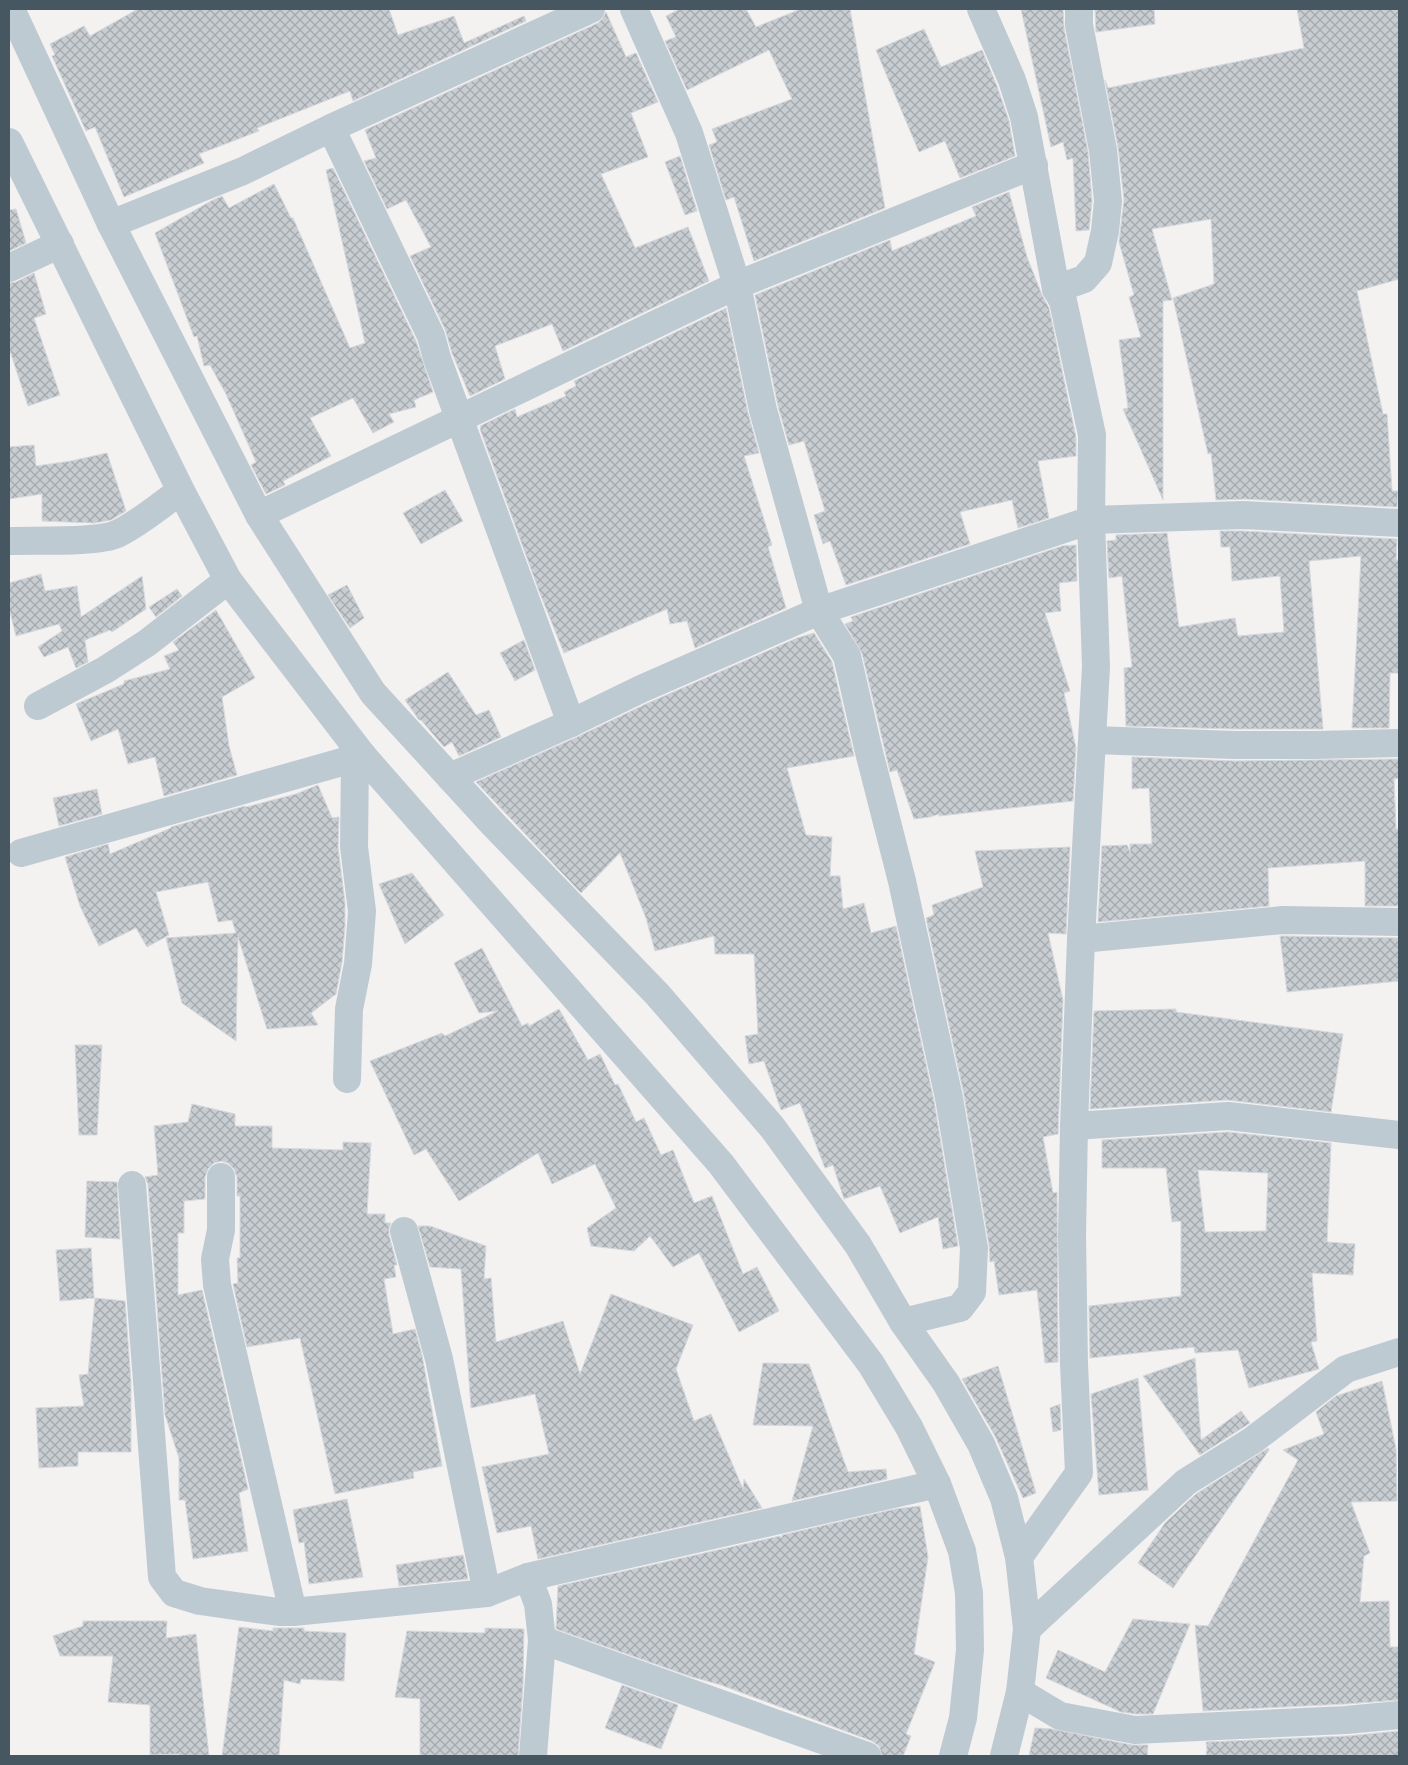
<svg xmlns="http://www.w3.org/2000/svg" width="1408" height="1765" font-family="Figtree,sans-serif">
  <defs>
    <pattern id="building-cross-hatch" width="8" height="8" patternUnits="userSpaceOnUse" patternTransform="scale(1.25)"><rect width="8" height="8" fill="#c8cdd2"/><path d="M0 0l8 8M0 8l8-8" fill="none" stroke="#a4a9ae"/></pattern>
  </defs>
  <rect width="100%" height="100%" fill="#f4f1f1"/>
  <g fill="url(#building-cross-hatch)" stroke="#d5d8dd" fill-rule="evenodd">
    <path d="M 138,9 L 389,9 L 398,35 L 454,16 L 464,43 L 524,16 L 526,21 L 353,101 L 350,91 L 257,128 L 259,131 L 199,154 L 204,163 L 124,197 L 95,127 L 86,131 L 52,56 L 55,55 L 50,44 L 84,26 L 90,36 Z"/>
    <path d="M 680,9 L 746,9 L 756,27 L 801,9 L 850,9 L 885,208 L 754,261 L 734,197 L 726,200 L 709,145 L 717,142 L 712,129 L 792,99 L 769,50 L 687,90 L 665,41 L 676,37 L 666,16 Z"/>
    <path d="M 1021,9 L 1063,9 L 1064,28 L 1088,152 L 1092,201 L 1089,230 L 1076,231 L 1073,158 L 1067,160 L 1063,142 L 1051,147 Z"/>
    <path d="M 1095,9 L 1154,9 L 1155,24 L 1096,32 Z"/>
    <path d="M 1297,9 L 1399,9 L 1399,279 L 1357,291 L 1383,414 L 1387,414 L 1392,491 L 1398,491 L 1397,507 L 1244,499 L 1216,500 L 1211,453 L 1208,454 L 1173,298 L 1214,284 L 1211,219 L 1152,229 L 1172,300 L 1163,301 L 1163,500 L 1123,409 L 1128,408 L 1119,340 L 1141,337 L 1129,297 L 1134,295 L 1119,242 L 1124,199 L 1118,147 L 1105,80 L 1108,88 L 1304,48 Z"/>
    <path d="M 606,12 L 626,57 L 636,53 L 658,102 L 631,113 L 648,157 L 601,174 L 635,248 L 688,227 L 709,281 L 563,351 L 552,324 L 495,346 L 505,379 L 470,396 L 452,353 L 445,329 L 410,256 L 431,247 L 406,200 L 387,209 L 364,161 L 376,158 L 365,130 L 598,23 L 603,18 Z"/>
    <path d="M 924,29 L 941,67 L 982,50 L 997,86 L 1009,121 L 1015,156 L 960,178 L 945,141 L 919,152 L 876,50 Z"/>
    <path d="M 680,156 L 697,211 L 685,215 L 665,162 Z"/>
    <path d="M 333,168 L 416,341 L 433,392 L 414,400 L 416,407 L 389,414 L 394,422 L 373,433 L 353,398 L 310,418 L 331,456 L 283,481 L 285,485 L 266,494 L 251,465 L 256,462 L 226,394 L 210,365 L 204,366 L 197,336 L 194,337 L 155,233 L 211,201 L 222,196 L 229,208 L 274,184 L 291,218 L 293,218 L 350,348 L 365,343 L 326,170 Z"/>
    <path d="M 1009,192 L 1027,257 L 1042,295 L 1049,308 L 1076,437 L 1076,456 L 1038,461 L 1049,518 L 1018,528 L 1012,500 L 960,512 L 970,544 L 846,585 L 830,541 L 823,544 L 814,515 L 825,511 L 804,441 L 789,445 L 778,406 L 755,295 L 890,240 L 892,251 L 976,216 L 972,207 Z"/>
    <path d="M 16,209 L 26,243 L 9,251 L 9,210 Z"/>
    <path d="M 34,273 L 46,314 L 34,318 L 60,395 L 28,406 L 9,348 L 9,283 L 16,282 Z"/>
    <path d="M 726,308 L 748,413 L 759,453 L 744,456 L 772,545 L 768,547 L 786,608 L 695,648 L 687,621 L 670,624 L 667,609 L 564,653 L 539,591 L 480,429 L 481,428 L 480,426 L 515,409 L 517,417 L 566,396 L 564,392 L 576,386 L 574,381 Z"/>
    <path d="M 34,445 L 36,466 L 71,461 L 107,453 L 126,511 L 111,520 L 94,523 L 42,521 L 42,494 L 9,499 L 9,447 Z"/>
    <path d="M 445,490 L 463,521 L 421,544 L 403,513 Z"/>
    <path d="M 1220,531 L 1243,531 L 1397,539 L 1396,560 L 1399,560 L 1399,673 L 1390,673 L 1389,728 L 1352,728 L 1361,556 L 1309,561 L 1323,729 L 1235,729 L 1126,726 L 1124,668 L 1132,667 L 1122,576 L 1109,578 L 1107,541 L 1116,540 L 1116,535 L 1167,533 L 1179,627 L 1235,618 L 1238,636 L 1284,632 L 1280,576 L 1232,581 L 1230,547 L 1221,547 Z"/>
    <path d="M 1076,545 L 1077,581 L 1059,583 L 1061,611 L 1045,613 L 1070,691 L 1064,693 L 1076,748 L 1073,801 L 939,816 L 939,814 L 930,817 L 914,819 L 897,770 L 890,772 L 862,653 L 845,624 L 853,621 L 851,617 L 1062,546 Z"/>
    <path d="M 41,574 L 45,591 L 77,586 L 81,617 L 142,576 L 146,609 L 112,632 L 110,630 L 85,640 L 88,662 L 76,668 L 68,647 L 44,657 L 38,647 L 62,631 L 59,624 L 16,636 L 9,608 L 9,583 Z"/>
    <path d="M 347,585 L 364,618 L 350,628 L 328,595 Z"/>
    <path d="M 177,589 L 182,596 L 156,617 L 149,607 Z"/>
    <path d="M 216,610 L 255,678 L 222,697 L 229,746 L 237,775 L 164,796 L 155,757 L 128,764 L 118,729 L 91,741 L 76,704 L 124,684 L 124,681 L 170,669 L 164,656 L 179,650 L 173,642 Z"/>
    <path d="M 814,633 L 832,662 L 854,756 L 787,768 L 806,835 L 832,837 L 830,876 L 840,876 L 843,909 L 864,903 L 871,933 L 896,926 L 934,1101 L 958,1246 L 943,1249 L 938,1217 L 900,1233 L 880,1186 L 844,1199 L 833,1165 L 825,1168 L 800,1103 L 781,1110 L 764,1061 L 749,1064 L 745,1036 L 758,1034 L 754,954 L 715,954 L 714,936 L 655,951 L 646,918 L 620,853 L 581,893 L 476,782 L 577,737 L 648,703 L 797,638 Z"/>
    <path d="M 524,640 L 535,670 L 515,681 L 500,653 Z"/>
    <path d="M 448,672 L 476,715 L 489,710 L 501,737 L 459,756 L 452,742 L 444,747 L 421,720 L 419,720 L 405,700 Z"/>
    <path d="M 1132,757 L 1235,761 L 1399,759 L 1399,778 L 1394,779 L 1396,829 L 1399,829 L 1399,906 L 1365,906 L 1365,861 L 1268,868 L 1269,906 L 1098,922 L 1102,846 L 1127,845 L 1130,852 L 1130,844 L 1152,844 L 1149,788 L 1132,789 Z"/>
    <path d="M 318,785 L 332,818 L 339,817 L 338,847 L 345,903 L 345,926 L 342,962 L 336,994 L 311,1013 L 318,1025 L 267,1029 L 238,937 L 236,1041 L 182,1003 L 166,938 L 236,933 L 232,920 L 218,922 L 208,882 L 156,892 L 169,935 L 147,947 L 136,928 L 99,946 L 80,906 L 65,857 L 108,844 L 110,854 L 171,828 L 171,827 L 245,806 L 246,807 L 296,794 Z"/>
    <path d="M 97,789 L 102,814 L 59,826 L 53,798 Z"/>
    <path d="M 1070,847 L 1066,934 L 1048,933 L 1063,1000 L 1058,1134 L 1043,1137 L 1053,1193 L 1057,1192 L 1058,1362 L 1045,1363 L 1037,1290 L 999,1295 L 994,1261 L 990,1262 L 989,1245 L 964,1095 L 926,918 L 934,915 L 932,905 L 983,887 L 975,851 Z"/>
    <path d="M 412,873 L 444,915 L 405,944 L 379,884 Z"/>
    <path d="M 1280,936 L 1399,938 L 1399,981 L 1287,992 Z"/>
    <path d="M 482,948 L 522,1026 L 528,1023 L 529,1026 L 559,1009 L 588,1060 L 600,1054 L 615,1085 L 618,1084 L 636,1122 L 644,1118 L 661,1155 L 673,1150 L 694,1203 L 712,1196 L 743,1274 L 757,1267 L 779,1311 L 739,1332 L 699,1253 L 673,1267 L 650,1236 L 634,1251 L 591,1246 L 587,1228 L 616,1208 L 595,1164 L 552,1184 L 538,1153 L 459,1201 L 426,1149 L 414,1155 L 370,1061 L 442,1033 L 445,1036 L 498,1011 L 479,1013 L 454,963 Z"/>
    <path d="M 1176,1009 L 1176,1012 L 1343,1034 L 1331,1112 L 1227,1100 L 1090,1109 L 1094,1011 Z"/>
    <path d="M 75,1045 L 102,1045 L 97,1135 L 79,1135 Z"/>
    <path d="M 192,1104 L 235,1114 L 235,1126 L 272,1126 L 272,1148 L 343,1150 L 343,1142 L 371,1143 L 367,1214 L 385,1214 L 385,1223 L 391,1223 L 389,1228 L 389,1235 L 397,1265 L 394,1265 L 396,1277 L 384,1279 L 393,1334 L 415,1329 L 422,1355 L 442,1466 L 413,1472 L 414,1478 L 335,1494 L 300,1338 L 247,1347 L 233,1284 L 238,1283 L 237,1258 L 240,1258 L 240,1196 L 237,1196 L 237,1177 L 234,1169 L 228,1163 L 221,1161 L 214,1163 L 208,1169 L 205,1177 L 205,1199 L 184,1201 L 184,1233 L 178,1233 L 178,1295 L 202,1290 L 248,1489 L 239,1493 L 248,1551 L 193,1559 L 185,1500 L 179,1500 L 179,1458 L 165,1415 L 148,1184 L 145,1177 L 158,1175 L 154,1126 L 188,1122 Z"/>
    <path d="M 1228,1132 L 1331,1143 L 1327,1242 L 1355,1244 L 1353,1275 L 1312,1273 L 1317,1341 L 1311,1342 L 1319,1369 L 1249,1388 L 1238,1350 L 1195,1353 L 1194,1347 L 1090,1358 L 1089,1306 L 1181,1296 L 1181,1221 L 1172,1222 L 1166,1168 L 1102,1168 L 1102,1140 ZM 1198,1170 L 1268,1173 L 1266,1231 L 1205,1232 Z"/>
    <path d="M 87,1181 L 117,1182 L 120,1239 L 85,1237 Z"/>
    <path d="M 418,1226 L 430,1226 L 486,1246 L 484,1279 L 491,1278 L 496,1342 L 563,1321 L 580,1374 L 611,1294 L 693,1325 L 676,1369 L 694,1421 L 711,1414 L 743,1489 L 744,1479 L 762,1508 L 538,1559 L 531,1526 L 497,1533 L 482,1467 L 549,1454 L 535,1394 L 471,1408 L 461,1269 L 430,1267 Z"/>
    <path d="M 91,1248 L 94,1298 L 60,1301 L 56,1250 Z"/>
    <path d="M 95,1298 L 125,1301 L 131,1382 L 131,1452 L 78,1452 L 78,1466 L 39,1468 L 36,1408 L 84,1406 L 79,1375 L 88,1374 Z"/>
    <path d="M 1195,1358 L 1201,1440 L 1241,1411 L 1250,1423 L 1200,1455 L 1143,1376 Z"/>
    <path d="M 763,1363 L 809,1364 L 848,1472 L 886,1469 L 887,1479 L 792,1501 L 813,1426 L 753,1425 Z"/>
    <path d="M 998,1366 L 1036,1493 L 1023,1498 L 995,1436 L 962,1379 Z"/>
    <path d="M 1138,1378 L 1148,1490 L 1099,1495 L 1091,1394 Z"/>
    <path d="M 1382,1381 L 1396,1449 L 1397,1501 L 1351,1502 L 1370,1553 L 1364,1556 L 1360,1602 L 1389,1601 L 1390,1647 L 1399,1647 L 1399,1700 L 1345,1704 L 1203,1711 L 1195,1625 L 1208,1626 L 1298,1460 L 1283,1450 L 1324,1434 L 1316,1412 L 1336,1396 Z"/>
    <path d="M 1060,1404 L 1061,1430 L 1053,1432 L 1050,1408 Z"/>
    <path d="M 1268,1448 L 1269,1450 L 1173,1588 L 1138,1563 L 1165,1523 L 1196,1494 Z"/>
    <path d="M 347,1499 L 363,1577 L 309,1584 L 304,1542 L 299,1543 L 293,1510 Z"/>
    <path d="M 920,1506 L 928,1557 L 914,1654 L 935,1662 L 906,1734 L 911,1736 L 903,1756 L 882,1756 L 879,1746 L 872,1741 L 721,1685 L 689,1676 L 556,1629 L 558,1586 L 780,1536 L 782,1538 L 782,1535 L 895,1509 Z"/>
    <path d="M 463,1555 L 468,1579 L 399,1586 L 396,1565 Z"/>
    <path d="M 1133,1619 L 1190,1624 L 1153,1714 L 1136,1714 L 1121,1712 L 1046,1678 L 1058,1650 L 1105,1672 Z"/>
    <path d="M 83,1621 L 167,1621 L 166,1638 L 196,1634 L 209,1756 L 179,1756 L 179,1754 L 150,1755 L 150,1705 L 108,1702 L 113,1656 L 60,1656 L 53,1636 L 83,1626 Z"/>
    <path d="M 239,1627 L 273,1631 L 273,1628 L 304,1628 L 304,1631 L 346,1633 L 344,1681 L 301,1679 L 300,1684 L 284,1680 L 279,1756 L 222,1756 Z"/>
    <path d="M 485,1628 L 524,1629 L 523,1684 L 518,1756 L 420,1756 L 420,1699 L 395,1697 L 407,1631 L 485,1633 Z"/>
    <path d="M 622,1685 L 678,1705 L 661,1749 L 605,1728 Z"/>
    <path d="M 1035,1728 L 1052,1729 L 1132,1745 L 1148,1745 L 1147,1756 L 1029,1756 Z"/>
    <path d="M 1399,1731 L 1399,1756 L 1206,1756 L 1207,1749 L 1206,1742 L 1347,1736 Z"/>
  </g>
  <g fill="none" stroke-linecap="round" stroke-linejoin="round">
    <g stroke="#becad2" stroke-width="28">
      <path d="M 11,9 L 111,224 L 259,515 L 373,693 L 493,824 L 657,994 L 772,1127 L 858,1245 L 903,1322 L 946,1383 L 981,1444 L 1004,1498 L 1019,1557 L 1027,1629 L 1020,1692 L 1004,1756"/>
      <path d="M 634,9 L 689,133 L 737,285 L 763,410 L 819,611 L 847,656 L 868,748 L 902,881 L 949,1098 L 974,1248 L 972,1292 L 960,1308 L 903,1322"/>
      <path d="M 981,9 L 1012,80 L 1024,117 L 1056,289 L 1063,301 L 1092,435 L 1091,520 L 1096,667 L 1081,939 L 1074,1126 L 1072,1236 L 1074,1364 L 1079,1473 L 1019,1557"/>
      <path d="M 331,128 L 431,336 L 437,358 L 571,723"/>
      <path d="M 9,142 L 181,491 L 228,580 L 363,756 L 721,1164 L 871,1364 L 909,1427 L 937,1484 L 962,1551 L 969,1593 L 970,1650 L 963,1718 L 953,1756"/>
      <path d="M 111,224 L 243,171 L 331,128 L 591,9"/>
      <path d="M 9,268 L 60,244"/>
      <path d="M 1056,289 L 1084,279 L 1098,263 L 1105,231 L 1108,201 L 1103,150 L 1079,25 L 1079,9"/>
      <path d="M 259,515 L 737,285 L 1034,165"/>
      <path d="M 9,541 C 33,540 98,543 117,534 C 140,523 160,505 181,491"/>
      <path d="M 38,706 L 105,670 L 147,643 L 228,580"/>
      <path d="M 1093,740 L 1235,745 L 1316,745 L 1399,743"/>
      <path d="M 450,777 L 571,723 L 641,689 L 819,611 L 1091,520 L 1243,515 L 1399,523"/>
      <path d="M 21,853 L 363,756"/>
      <path d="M 1081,939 L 1283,920 L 1399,922"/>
      <path d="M 347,1079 L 349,1009 L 358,964 L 362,911 L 354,847 L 355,759"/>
      <path d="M 1074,1126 L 1228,1116 L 1399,1135"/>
      <path d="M 221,1177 L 221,1230 L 215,1259 L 217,1285 L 293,1612"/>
      <path d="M 132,1185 L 162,1577 L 174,1593 L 200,1601 L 279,1612 L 293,1612 L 487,1593 L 528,1577 L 538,1604 L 542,1640 L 533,1756"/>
      <path d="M 404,1231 L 439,1359 L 487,1593"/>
      <path d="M 528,1577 L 937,1484"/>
      <path d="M 1027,1629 L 1186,1482 L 1253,1440 L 1346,1369 L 1399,1352"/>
      <path d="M 542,1640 L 867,1756"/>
      <path d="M 1020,1692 L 1060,1716 L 1135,1730 L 1346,1720 L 1399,1715"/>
    </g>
  </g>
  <rect width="1408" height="1765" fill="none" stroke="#475761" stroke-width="20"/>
</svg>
